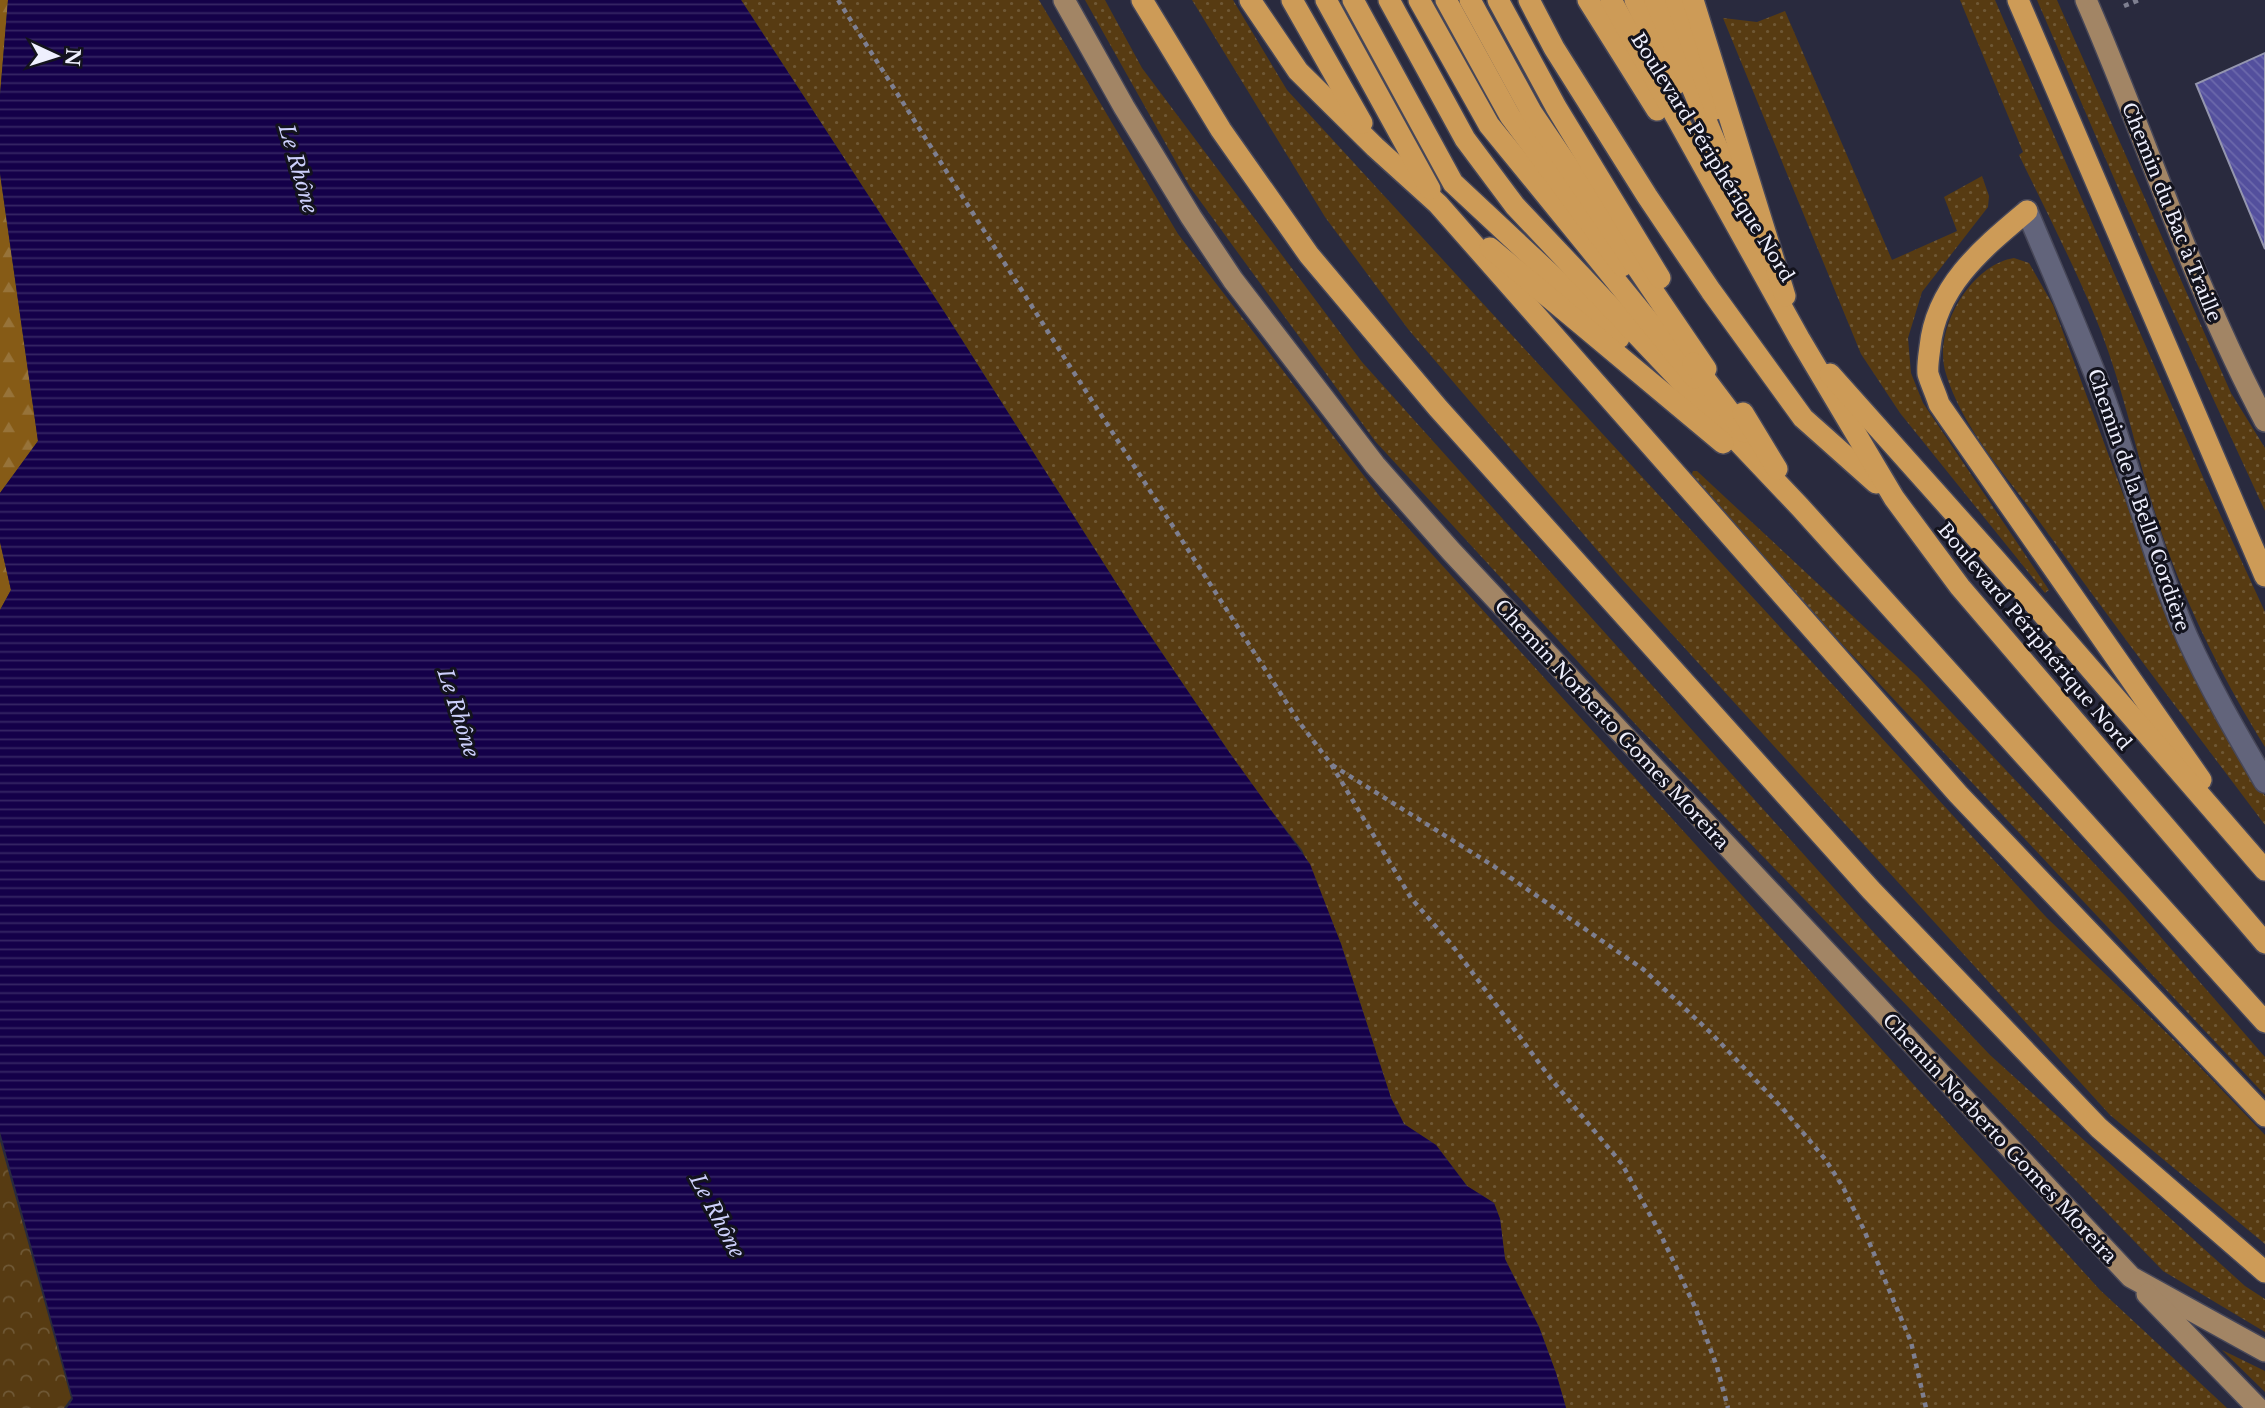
<svg xmlns="http://www.w3.org/2000/svg" width="2265" height="1408" font-family="'Libre Baskerville',serif">
  <defs>
    <pattern id="grass-dots" width="8" height="8" patternUnits="userSpaceOnUse" patternTransform="scale(1.75)"><rect width="8" height="8" fill="#573b12"/><path d="M2 2h.1M6 6h.1" fill="none" stroke="#6f5835" stroke-width="1.8" stroke-linecap="round"/></pattern>
    <pattern id="forest-firs" width="22" height="20" patternUnits="userSpaceOnUse" patternTransform="scale(1.75)"><rect width="22" height="20" fill="#865b16"/><path d="M5 1l3.5 6h-7zM16 11l3.5 6h-7z" fill="#977339"/></pattern>
    <pattern id="park-crowns" width="20" height="18" patternUnits="userSpaceOnUse" patternTransform="scale(1.75)"><rect width="20" height="18" fill="#573b12"/><path d="M2 6a3 3 0 1 1 6 0M12 15a3 3 0 1 1 6 0" fill="none" stroke="#6f5835"/></pattern>
    <pattern id="water-rules" width="6" height="5" patternUnits="userSpaceOnUse" patternTransform="scale(1.75)"><rect width="6" height="5" fill="#140049"/><path d="M0 2.5h6" fill="none" stroke="#362664"/></pattern>
    <pattern id="building-back-hatch" width="6" height="6" patternUnits="userSpaceOnUse" patternTransform="scale(1.75)"><rect width="6" height="6" fill="#534f9d"/><path d="M-1 5l2 2M0 0l6 6M5-1l2 2" fill="none" stroke="#6c69ac"/></pattern>
  </defs>
  <rect width="100%" height="100%" fill="#292a3e"/>
  <g fill="url(#grass-dots)">
    <path d="M 741,0 L 1039,0 L 1178,234 L 1381,498 L 2100,1290 L 2227,1408 L 1566,1408 L 1556,1373 L 1539,1327 L 1505,1259 L 1500,1219 L 1494,1203 L 1467,1186 L 1436,1145 L 1404,1124 L 1391,1098 L 1341,944 L 1302,850 L 1267,806 L 1229,752 L 1139,619 L 943,310 Z"/>
    <path d="M 1085,0 L 1105,0 L 1142,68 L 1362,362 L 1876,935 L 1990,1055 L 2245,1286 L 2265,1299 L 2265,1332 L 2163,1271 L 1638,727 L 1375,441 L 1190,187 Z"/>
    <path d="M 1192,0 L 1233,0 L 1287,90 L 2047,918 L 2174,1040 L 2265,1135 L 2265,1244 L 2110,1115 L 1620,577 L 1408,329 L 1325,217 Z"/>
    <path d="M 1960,0 L 1995,0 L 2206,484 L 2265,612 L 2265,747 C 2224,680 2189,612 2163,537 C 2138,465 2125,389 2096,319 C 2073,263 2045,209 2019,155 L 2023,152 Z"/>
    <path d="M 2037,0 L 2057,0 L 2231,393 L 2265,448 L 2265,511 L 2151,264 Z"/>
    <path d="M 1785,11 L 1892,260 L 1957,231 L 1944,197 L 1982,176 L 1989,196 L 1988,207 L 1922,292 L 1908,338 L 1911,373 L 1923,403 L 2049,590 L 2045,593 L 1900,413 L 1861,354 L 1723,18 L 1757,22 Z"/>
    <path d="M 2014,258 L 2029,263 L 2053,305 L 2143,548 L 2226,734 L 2265,796 L 2265,825 C 2189,724 2113,624 2039,521 C 2006,475 1963,429 1946,374 C 1932,331 1970,265 2014,258 Z"/>
    <path d="M 1693,471 L 1697,471 L 1917,676 L 2125,896 L 2265,1057 L 2265,1095 L 1766,563 L 1691,477 Z"/>
    <path d="M 2222,1350 L 2265,1371 L 2265,1392 Z"/>
  </g>
  <g fill="url(#forest-firs)">
    <path d="M 0,0 L 8,0 L 0,95 Z"/>
    <path d="M 0,174 L 38,441 L 0,493 Z"/>
    <path d="M 0,542 L 11,590 L 0,610 Z"/>
  </g>
  <path fill="url(#park-crowns)" d="M 0,1141 L 71,1398 L 64,1408 L 0,1408 Z"/>
  <path fill="url(#water-rules)" d="M 8,0 L 741,0 L 943,310 L 1139,619 L 1229,752 L 1310,864 L 1341,944 L 1391,1098 L 1404,1124 L 1436,1145 L 1467,1186 L 1494,1203 L 1500,1219 L 1505,1259 L 1539,1327 L 1556,1373 L 1566,1408 L 67,1408 L 73,1399 L 0,1132 L 0,610 L 11,590 L 0,542 L 0,493 L 38,441 L 0,173 L 0,95 Z"/>
  <path fill="url(#building-back-hatch)" stroke="#9496af" stroke-width="2" d="M 2265,53 L 2265,249 L 2196,84 Z"/>
  <g fill="none" stroke-linecap="round" stroke-linejoin="round">
    <g stroke="#474758" stroke-width="24">
      <path id="minor" d="M 2027,211 C 2053,273 2080,334 2104,397 C 2133,477 2153,559 2187,637 C 2210,688 2237,734 2265,782"/>
    </g>
    <g stroke="#474758" stroke-width="24">
      <g id="major">
        <path d="M 1064,0 L 1124,107 L 1191,217 L 1233,280 L 1375,465 L 1451,551 L 2131,1277 L 2265,1351"/>
        <path d="M 2086,0 C 2147,140 2193,286 2265,421"/>
        <path d="M 2147,1294 L 2258,1408"/>
      </g>
    </g>
    <g stroke="#474758" stroke-width="24">
      <g id="highway">
        <path d="M 1142,0 L 1221,130 L 1309,255 L 1438,408 L 1871,890 L 2099,1128 L 2265,1272"/>
        <path d="M 1250,0 L 1298,71 L 1375,147 L 1438,204 L 1958,794 L 2265,1116"/>
        <path d="M 1292,0 L 1362,123"/>
        <path d="M 1326,0 L 1430,189"/>
        <path d="M 1353,0 L 1453,183 L 1619,338"/>
        <path d="M 1389,0 L 1465,139 L 1515,206 L 1800,507 L 2265,1022"/>
        <path d="M 1419,0 L 1489,125 L 1695,378"/>
        <path d="M 1446,0 L 1510,116 L 1622,266"/>
        <path d="M 1470,0 L 1532,113 L 1706,369"/>
        <path d="M 1498,0 L 1556,107 L 1660,278"/>
        <path d="M 1529,0 L 1554,48 L 1647,196 L 1711,291 L 1803,418 L 1876,483"/>
        <path d="M 1588,0 L 1657,110"/>
        <path d="M 1611,0 L 1799,338 L 1894,498 L 1960,587 L 2265,943"/>
        <path d="M 1635,0 L 1676,84"/>
        <path d="M 1655,0 L 1754,234"/>
        <path d="M 1676,0 L 1715,109"/>
        <path d="M 1693,0 L 1785,296"/>
        <path d="M 2018,0 L 2265,576"/>
        <path d="M 2027,211 C 1983,248 1936,286 1930,347 C 1929,355 1927,366 1928,374 C 1931,384 1936,394 1939,404 L 2201,780"/>
        <path d="M 1490,248 L 1723,443"/>
        <path d="M 1693,363 L 1745,432"/>
        <path d="M 1830,374 L 1996,560 L 2265,870"/>
        <path d="M 1743,413 L 1777,469"/>
      </g>
    </g>
    <g stroke="#7e7f90" stroke-width="4.5" stroke-dasharray="5 5" stroke-linecap="butt">
      <path d="M 838,0 L 1069,365 L 1299,722 L 1331,764 L 1411,898 L 1452,945 L 1551,1079 L 1622,1164 L 1660,1233 L 1695,1307 L 1717,1367 L 1728,1408"/>
      <path d="M 2124,6 L 2139,0"/>
      <path d="M 1332,765 L 1492,865 L 1643,969 L 1712,1034 L 1784,1110 L 1825,1159 L 1843,1187 L 1864,1230 L 1911,1342 L 1926,1408"/>
    </g>
    <use href="#minor" stroke="#62647b" stroke-width="21"/>
    <use href="#major" stroke="#a28565" stroke-width="21"/>
    <use href="#highway" stroke="#cd9b57" stroke-width="21"/>
  </g>
  <g text-anchor="middle" stroke-width="6" stroke-linejoin="round" paint-order="stroke">
    <g font-size="19" fill="#eeeffd" stroke="#13131d">
      <text transform="translate(1713 157) rotate(58)" y="7">Boulevard Périphérique Nord</text>
      <text transform="translate(2172 212) rotate(68)" y="7">Chemin du Bac à Traille</text>
      <text transform="translate(2139 500) rotate(71)" y="7">Chemin de la Belle Cordière</text>
      <text transform="translate(2035 636) rotate(50)" y="7">Boulevard Périphérique Nord</text>
      <text transform="translate(1612 724) rotate(47)" y="7">Chemin Norberto Gomes Moreira</text>
      <text transform="translate(2000 1138) rotate(47)" y="7">Chemin Norberto Gomes Moreira</text>
    </g>
    <g font-size="21" font-style="italic" fill="#cdd0fc" stroke="#13131d">
      <text transform="translate(298 169) rotate(74)" y="7">Le Rhône</text>
      <text transform="translate(458 713) rotate(72)" y="7">Le Rhône</text>
      <text transform="translate(717 1216) rotate(62)" y="7">Le Rhône</text>
    </g>
  </g>
  <g transform="translate(56 56) rotate(94)" stroke="#13131d" stroke-width="5" paint-order="stroke">
  <path d="M0-5L12 26L0 18L-12 26Z" fill="#eeeffd"/>
  <text y="-10" font-size="19" font-weight="bold" text-anchor="middle" fill="#eeeffd">N</text>
  </g>
</svg>
